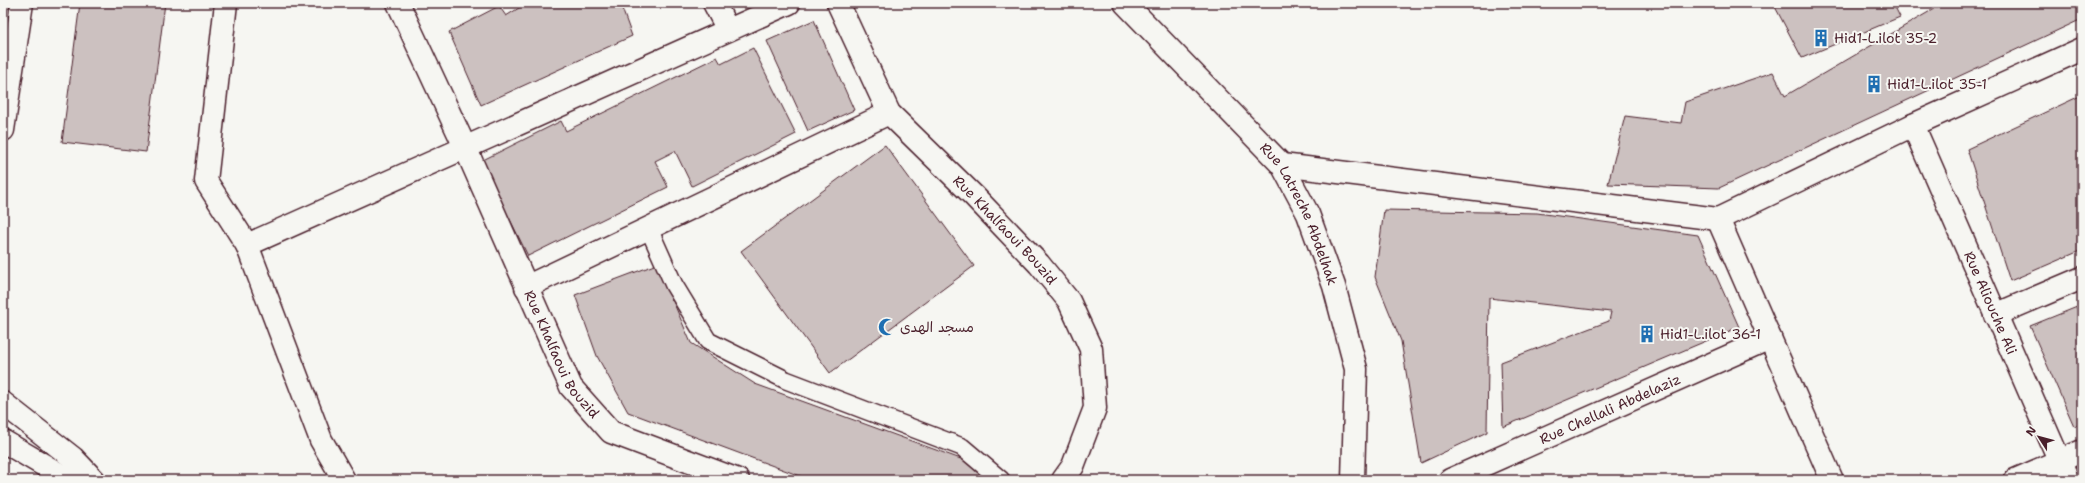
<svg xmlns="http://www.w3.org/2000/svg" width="2085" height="483" font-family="'Shantell Sans','Playpen Sans Arabic',sans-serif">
  <rect width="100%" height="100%" fill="#f6f6f2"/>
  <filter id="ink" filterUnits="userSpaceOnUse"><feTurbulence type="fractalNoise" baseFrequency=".025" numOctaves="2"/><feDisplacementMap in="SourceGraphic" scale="8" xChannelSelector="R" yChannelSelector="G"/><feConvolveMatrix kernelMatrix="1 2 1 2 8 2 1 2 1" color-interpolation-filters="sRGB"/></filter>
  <g filter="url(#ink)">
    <g fill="#ccc1c0" stroke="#4a1f2b">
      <path d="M 80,3 L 165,3 L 146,152 L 62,142 Z"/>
      <path d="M 527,3 L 620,3 L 632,36 L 481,105 L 449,32 L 499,6 L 506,16 Z"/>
      <path d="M 1773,3 L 1893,3 L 1900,17 L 1802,58 Z"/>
      <path d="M 1944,3 L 2082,3 L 2082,19 L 1719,188 L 1608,184 L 1625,116 L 1681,123 L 1685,102 L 1773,72 L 1785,96 Z"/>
      <path d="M 814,20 L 854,110 L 808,131 L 767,41 Z"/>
      <path d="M 753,48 L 796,134 L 692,186 L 675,151 L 655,161 L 668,187 L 528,256 L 481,161 L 561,121 L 566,131 L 717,57 L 721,64 Z"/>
      <path d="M 2082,95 L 2082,250 L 2010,281 L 1967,149 Z"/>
      <path d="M 885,145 L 974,266 L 830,373 L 741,251 Z"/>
      <path d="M 1384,210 L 1537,213 L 1698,235 L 1739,327 L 1503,427 L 1501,362 L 1609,321 L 1611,312 L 1489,298 L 1487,432 L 1421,463 L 1401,341 L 1375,277 Z"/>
      <path d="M 657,264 L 691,343 L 755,384 L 969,462 L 986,480 L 811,480 L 628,412 L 597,356 L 575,295 Z"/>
      <path d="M 2082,305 L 2082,423 L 2074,426 L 2030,326 Z"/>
    </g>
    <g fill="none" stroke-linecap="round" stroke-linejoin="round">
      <g stroke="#4a1f2b" stroke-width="20">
        <path id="lane" d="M 649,229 L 674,285 L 708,341 L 786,380 L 962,447 L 1001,480"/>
      </g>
      <g stroke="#4a1f2b" stroke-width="25">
        <g id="street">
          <path d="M 226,3 L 206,181 L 247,245"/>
          <path id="s1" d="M 398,3 L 465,147 L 571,387 L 611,432 L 738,480"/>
          <path d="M 714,3 L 728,30"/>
          <path id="s2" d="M 838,3 L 889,113 L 974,196 L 1039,264 L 1069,301 L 1091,349 L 1095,408 L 1073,466 L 1063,480"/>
          <path id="s3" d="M 1913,125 L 2068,480"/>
          <path d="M 3,130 L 22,3"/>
          <path d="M 1282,165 L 1718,219 L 1913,125 L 2082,49"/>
          <path d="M 1718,219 L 1832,480"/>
          <path d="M 526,287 L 889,113"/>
          <path d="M 1995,315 L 2082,278"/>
          <path id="s4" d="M 1450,480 L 1770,338"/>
          <path d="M 2015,480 L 2082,451"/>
        </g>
      </g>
      <g stroke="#4a1f2b" stroke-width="25">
        <g id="secondary">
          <path id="s5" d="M 1125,3 L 1282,165 L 1308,214 L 1334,286 L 1356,369 L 1353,480"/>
          <path d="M 3,403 L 73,458 L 94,480"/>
          <path d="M 3,441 L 69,480"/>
          <path d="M 344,480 L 321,440 L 247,245 L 789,3"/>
        </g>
      </g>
      <use href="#lane" stroke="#f6f6f2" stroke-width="17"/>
      <use href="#street" stroke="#f6f6f2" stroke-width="22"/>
      <use href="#secondary" stroke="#f6f6f2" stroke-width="22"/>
    </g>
  </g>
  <defs>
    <g id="building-bare" transform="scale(1.38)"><path d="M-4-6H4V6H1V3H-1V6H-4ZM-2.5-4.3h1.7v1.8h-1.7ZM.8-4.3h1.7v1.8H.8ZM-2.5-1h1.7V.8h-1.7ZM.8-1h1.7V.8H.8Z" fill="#1f6fb2" stroke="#f6f6f2" stroke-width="2.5" paint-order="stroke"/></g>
    <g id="mosque-bare" transform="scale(1.38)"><path d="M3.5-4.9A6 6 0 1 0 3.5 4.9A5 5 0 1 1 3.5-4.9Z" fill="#1f6fb2" stroke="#f6f6f2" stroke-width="2.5" paint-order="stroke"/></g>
  </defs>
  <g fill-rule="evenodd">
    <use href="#building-bare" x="1821" y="38"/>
    <use href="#building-bare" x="1874" y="84"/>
    <use href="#mosque-bare" x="887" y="327"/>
    <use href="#building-bare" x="1647" y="334"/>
  </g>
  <g text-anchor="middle" stroke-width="4" stroke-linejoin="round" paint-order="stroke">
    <g font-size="14" fill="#4a1f2b" stroke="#f6f6f2" text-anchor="start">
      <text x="1834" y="43">Hid1-L.ilot 35-2</text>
      <text x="1887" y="89">Hid1-L.ilot 35-1</text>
      <text x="900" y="332">مسجد الهدى</text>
      <text x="1660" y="339">Hid1-L.ilot 36-1</text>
    </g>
    <g font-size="14" fill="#4a1f2b" stroke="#f6f6f2">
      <text dy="5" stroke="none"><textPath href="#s5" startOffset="277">Rue Latreche Abdelhak</textPath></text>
      <text dy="5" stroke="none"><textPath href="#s2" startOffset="286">Rue Khalfaoui Bouzid</textPath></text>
      <text dy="5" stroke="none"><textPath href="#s3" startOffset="194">Rue Aliouche Ali</textPath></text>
      <text dy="5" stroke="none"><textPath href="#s1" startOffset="388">Rue Khalfaoui Bouzid</textPath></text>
      <text dy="5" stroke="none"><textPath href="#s4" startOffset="175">Rue Chellali Abdelaziz</textPath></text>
    </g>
  </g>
  <rect width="2085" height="483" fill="none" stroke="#f6f6f2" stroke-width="16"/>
  <rect x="8" y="8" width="2069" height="467" fill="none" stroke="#4a1f2b" stroke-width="1.5" filter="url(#ink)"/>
  <g transform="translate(2039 437) rotate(306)" stroke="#f6f6f2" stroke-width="3" paint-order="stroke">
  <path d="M0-3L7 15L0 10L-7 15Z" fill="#4a1f2b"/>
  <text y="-6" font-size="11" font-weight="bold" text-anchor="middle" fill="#4a1f2b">N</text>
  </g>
</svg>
